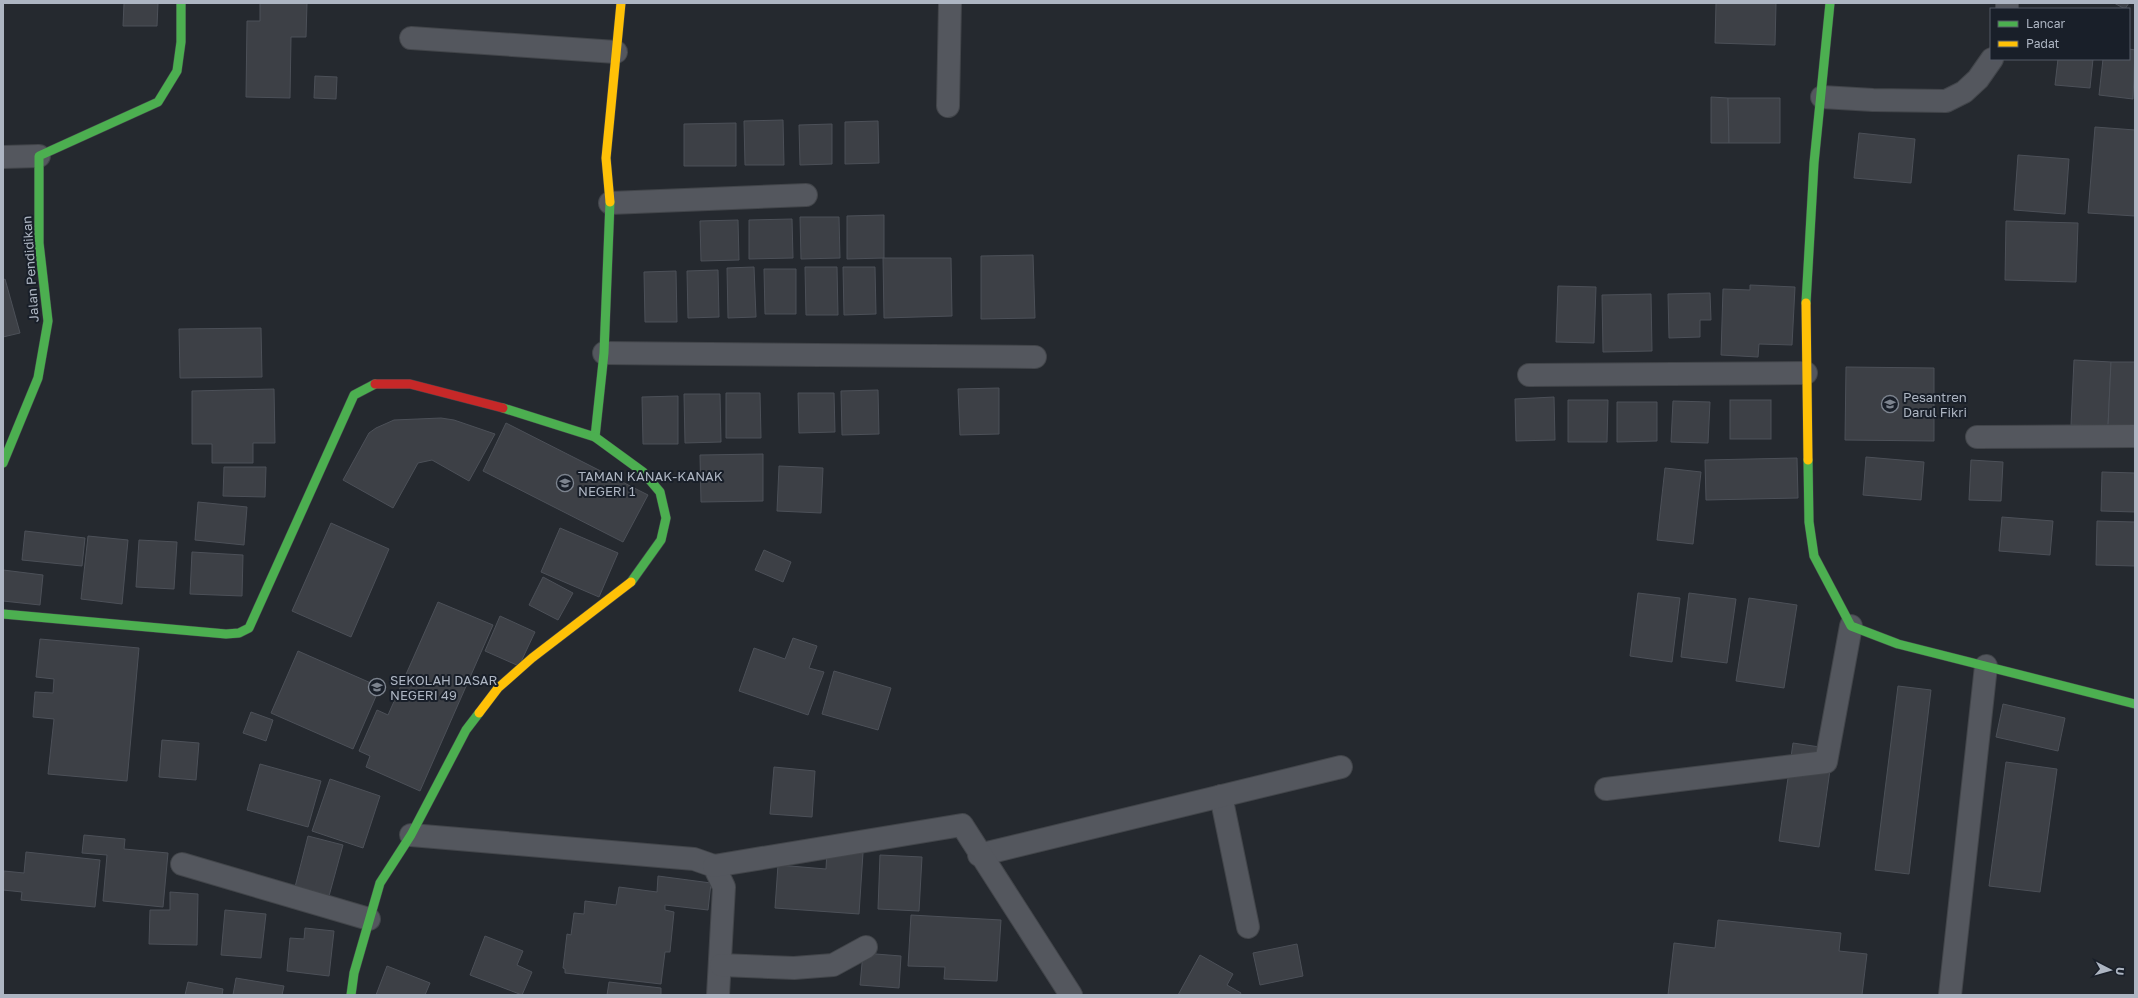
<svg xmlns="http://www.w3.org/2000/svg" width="2138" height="998" font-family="'Golos Text',sans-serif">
  <rect width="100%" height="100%" fill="#25292f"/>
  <g fill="#3d4046" stroke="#4c5058">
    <path d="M 124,3 L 158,3 L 157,26 L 123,26 Z"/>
    <path d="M 260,3 L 307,3 L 306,37 L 291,37 L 290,98 L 246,97 L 247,21 L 260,21 Z"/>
    <path d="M 1716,3 L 1776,3 L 1775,45 L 1715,43 Z"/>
    <path d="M 2114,3 L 2129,3 L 2125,9 Z"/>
    <path d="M 2129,49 L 2135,50 L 2133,99 L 2099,95 L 2103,59 L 2129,59 Z"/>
    <path d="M 2058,59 L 2093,59 L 2090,88 L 2055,85 Z"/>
    <path d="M 315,76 L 337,77 L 336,99 L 314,98 Z"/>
    <path d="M 1711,97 L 1728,98 L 1729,143 L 1711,143 Z"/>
    <path d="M 1728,98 L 1780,98 L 1780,143 L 1729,143 Z"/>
    <path d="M 783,120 L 784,165 L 745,165 L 744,121 Z"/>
    <path d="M 878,121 L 879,163 L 845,164 L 845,122 Z"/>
    <path d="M 736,123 L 736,166 L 684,166 L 684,124 Z"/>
    <path d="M 832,124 L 832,164 L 800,165 L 799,125 Z"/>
    <path d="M 2095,127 L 2135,130 L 2135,216 L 2088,213 Z"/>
    <path d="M 1859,133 L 1915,139 L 1911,183 L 1854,178 Z"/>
    <path d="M 2018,155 L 2069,159 L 2065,214 L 2014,210 Z"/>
    <path d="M 884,215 L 884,258 L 847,259 L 847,216 Z"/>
    <path d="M 800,217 L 839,217 L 840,258 L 801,259 Z"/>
    <path d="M 792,219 L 793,258 L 749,259 L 749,220 Z"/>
    <path d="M 738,220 L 739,260 L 701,261 L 700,221 Z"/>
    <path d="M 2006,221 L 2078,223 L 2076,282 L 2005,280 Z"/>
    <path d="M 1033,255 L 1035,318 L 981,319 L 981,256 Z"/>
    <path d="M 883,258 L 951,258 L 952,316 L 884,318 Z"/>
    <path d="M 754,267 L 756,317 L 728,318 L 727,268 Z"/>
    <path d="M 805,267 L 837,267 L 838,315 L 806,315 Z"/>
    <path d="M 843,267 L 875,267 L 876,314 L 844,315 Z"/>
    <path d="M 764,269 L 796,269 L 796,314 L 765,314 Z"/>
    <path d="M 718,270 L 719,317 L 688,318 L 687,271 Z"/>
    <path d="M 676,271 L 677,322 L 645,322 L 644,272 Z"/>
    <path d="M 5,279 L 20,333 L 3,337 L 3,280 Z"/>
    <path d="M 1750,285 L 1795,287 L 1792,345 L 1759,344 L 1758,357 L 1721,355 L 1723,289 L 1750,290 Z"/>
    <path d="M 1558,286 L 1596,287 L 1594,343 L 1556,342 Z"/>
    <path d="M 1710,293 L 1711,320 L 1700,320 L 1700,337 L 1669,338 L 1668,294 Z"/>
    <path d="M 1651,294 L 1652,351 L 1603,352 L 1602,295 Z"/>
    <path d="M 261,328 L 262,377 L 180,378 L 179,329 Z"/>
    <path d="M 2074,360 L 2111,362 L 2108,426 L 2071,425 Z"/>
    <path d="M 2111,362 L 2135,362 L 2135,427 L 2108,426 Z"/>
    <path d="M 1846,367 L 1934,368 L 1934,441 L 1845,440 Z"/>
    <path d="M 999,388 L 999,434 L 960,435 L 958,389 Z"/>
    <path d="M 274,389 L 275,443 L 253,443 L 253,463 L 212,463 L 212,444 L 192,444 L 192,391 Z"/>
    <path d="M 878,390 L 879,434 L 842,435 L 841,391 Z"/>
    <path d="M 726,393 L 760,393 L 761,438 L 726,438 Z"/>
    <path d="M 798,393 L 834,393 L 835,432 L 799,433 Z"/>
    <path d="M 684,394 L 720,394 L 721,442 L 685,443 Z"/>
    <path d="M 678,396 L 678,444 L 643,444 L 642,397 Z"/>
    <path d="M 1554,397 L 1555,440 L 1516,441 L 1515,399 Z"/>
    <path d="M 1568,400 L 1608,400 L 1607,442 L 1568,442 Z"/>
    <rect x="1730" y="400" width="41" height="39"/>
    <path d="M 1673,401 L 1710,402 L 1708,443 L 1671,442 Z"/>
    <path d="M 1617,402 L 1657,402 L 1657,441 L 1617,442 Z"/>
    <path d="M 441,418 L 454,420 L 495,434 L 469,481 L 432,460 L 418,463 L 393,508 L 343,480 L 369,433 L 376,428 L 394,420 Z"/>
    <path d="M 506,423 L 648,495 L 623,542 L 483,471 Z"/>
    <path d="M 763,454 L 763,501 L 701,502 L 700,455 Z"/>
    <path d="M 1866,457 L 1924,462 L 1921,500 L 1863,495 Z"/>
    <path d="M 1797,458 L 1798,498 L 1706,500 L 1705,460 Z"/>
    <path d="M 1971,460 L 2003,462 L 2001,501 L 1969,500 Z"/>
    <path d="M 779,466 L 823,468 L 821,513 L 777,511 Z"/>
    <path d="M 224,467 L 266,467 L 265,497 L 223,496 Z"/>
    <path d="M 1665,468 L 1701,472 L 1693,544 L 1657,540 Z"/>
    <path d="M 2102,472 L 2135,473 L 2135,512 L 2101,511 Z"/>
    <path d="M 198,502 L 247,507 L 244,545 L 195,540 Z"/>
    <path d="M 2002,517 L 2053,521 L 2050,555 L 1999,551 Z"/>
    <path d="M 2097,521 L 2135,522 L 2135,566 L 2096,565 Z"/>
    <path d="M 331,523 L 389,549 L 351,637 L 292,611 Z"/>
    <path d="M 560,528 L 618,553 L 599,597 L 541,572 Z"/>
    <path d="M 25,531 L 85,538 L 82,566 L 22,560 Z"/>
    <path d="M 88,536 L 128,540 L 122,604 L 81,599 Z"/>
    <path d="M 139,540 L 177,542 L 174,589 L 136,587 Z"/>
    <path d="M 764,550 L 791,562 L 783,582 L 755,570 Z"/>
    <path d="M 192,552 L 243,555 L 242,596 L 190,594 Z"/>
    <path d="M 3,570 L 43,575 L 40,605 L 3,601 Z"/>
    <path d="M 543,577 L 573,593 L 558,620 L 529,605 Z"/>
    <path d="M 1638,593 L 1680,598 L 1672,662 L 1630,656 Z"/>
    <path d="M 1689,593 L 1736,599 L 1727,663 L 1681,657 Z"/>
    <path d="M 1749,598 L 1797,605 L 1784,688 L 1736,681 Z"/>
    <path d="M 438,602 L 493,625 L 420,791 L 366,767 L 370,756 L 359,751 L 377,710 L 388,715 Z"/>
    <path d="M 500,616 L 535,632 L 519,666 L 485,651 Z"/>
    <path d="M 793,638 L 817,646 L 809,668 L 824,672 L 808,715 L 739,691 L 754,648 L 785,659 Z"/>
    <path d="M 40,639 L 139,648 L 127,781 L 48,774 L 54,719 L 33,717 L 35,692 L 53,693 L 54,679 L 36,677 Z"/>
    <path d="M 298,651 L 380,687 L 353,749 L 271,713 Z"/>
    <path d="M 834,671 L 891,688 L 878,730 L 822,714 Z"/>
    <path d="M 1898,686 L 1931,690 L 1909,874 L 1875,870 Z"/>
    <path d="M 2003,704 L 2065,718 L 2058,751 L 1996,737 Z"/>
    <path d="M 251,712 L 273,720 L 266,741 L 243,733 Z"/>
    <path d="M 162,740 L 199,743 L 196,780 L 159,777 Z"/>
    <path d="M 1793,743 L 1833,749 L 1819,847 L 1779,841 Z"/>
    <path d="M 2006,762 L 2057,769 L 2040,892 L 1989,886 Z"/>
    <path d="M 260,764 L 321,781 L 308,827 L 247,810 Z"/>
    <path d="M 774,767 L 815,771 L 812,817 L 770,814 Z"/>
    <path d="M 330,779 L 380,796 L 363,848 L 312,831 Z"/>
    <path d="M 84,835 L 125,839 L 124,849 L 168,853 L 163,907 L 103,901 L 107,855 L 82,853 Z"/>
    <path d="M 308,836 L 343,845 L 329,896 L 295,887 Z"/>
    <path d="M 827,850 L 863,853 L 859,914 L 775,908 L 778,865 L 826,869 Z"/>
    <path d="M 26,852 L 100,860 L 95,907 L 21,900 L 22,892 L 3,890 L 4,871 L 24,873 Z"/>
    <path d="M 880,855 L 922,857 L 919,911 L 878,909 Z"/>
    <path d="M 658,876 L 711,883 L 708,910 L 665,905 L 665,910 L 674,912 L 670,952 L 665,952 L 661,984 L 565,973 L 565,969 L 563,968 L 567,934 L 571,935 L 574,913 L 584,914 L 585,901 L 616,905 L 619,887 L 657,892 Z"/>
    <path d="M 170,892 L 198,894 L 197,945 L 149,944 L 150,910 L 170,910 Z"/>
    <path d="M 225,910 L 266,914 L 261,958 L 221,955 Z"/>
    <path d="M 911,915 L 1001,920 L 997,981 L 944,979 L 945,967 L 908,966 Z"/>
    <path d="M 1718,920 L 1841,933 L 1839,951 L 1867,954 L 1862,995 L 1668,995 L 1674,943 L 1715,948 Z"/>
    <path d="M 305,928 L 334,931 L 329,976 L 287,971 L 290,938 L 304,939 Z"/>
    <path d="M 485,936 L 523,951 L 517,965 L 532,972 L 522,995 L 470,975 Z"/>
    <path d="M 1297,944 L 1303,976 L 1260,985 L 1253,953 Z"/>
    <path d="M 863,953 L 901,956 L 899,988 L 860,985 Z"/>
    <path d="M 1200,955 L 1233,974 L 1227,985 L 1241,993 L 1240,995 L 1178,995 Z"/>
    <path d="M 387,966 L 430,983 L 425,995 L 376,995 Z"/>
    <path d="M 236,978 L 284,986 L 282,995 L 233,995 Z"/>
    <path d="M 188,982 L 223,989 L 222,995 L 185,995 Z"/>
    <path d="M 609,982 L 661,988 L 661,995 L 607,995 Z"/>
  </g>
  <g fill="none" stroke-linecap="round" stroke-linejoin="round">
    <g stroke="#42454a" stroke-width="24">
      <g id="street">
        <path d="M 2007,9 L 2007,3"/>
        <path d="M 411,38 L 616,52"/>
        <path d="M 1822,97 L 1873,100 L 1946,101 L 1964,92 L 1978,79 L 1992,59"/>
        <path d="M 948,106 L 950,3"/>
        <path d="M 3,157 L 39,156"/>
        <path d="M 610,203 L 806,195"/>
        <path d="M 604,353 L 1035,357"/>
        <path d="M 1529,375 L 1806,373"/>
        <path d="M 1977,437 L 2135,436"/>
        <path d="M 1606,789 L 1826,762 L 1851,626"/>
        <path d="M 1221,796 L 1248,927"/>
        <path d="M 411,835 L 694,859 L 714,866 L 724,887 L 718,995"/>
        <path d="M 979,855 L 1341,767"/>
        <path d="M 182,864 L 369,919"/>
        <path d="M 714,866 L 962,825 L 1071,995"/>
        <path d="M 721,965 L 794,968 L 833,965 L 866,947"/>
        <path d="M 1950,995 L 1986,666"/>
      </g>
    </g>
    <g stroke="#42454a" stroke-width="10">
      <g id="fast">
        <path d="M 1806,303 L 1814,163 L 1830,3"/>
        <path d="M 503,408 L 595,437 L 604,353 L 610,202"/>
        <path d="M 595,437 L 643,472 L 660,492 L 666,518 L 661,540 L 631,582"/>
        <path d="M 1808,460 L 1809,522 L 1814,556 L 1851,626 L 1898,644 L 2135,704"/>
        <path d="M 3,463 L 38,378 L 48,321 L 39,243 L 39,156 L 158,102 L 177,71 L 181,42 L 181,3"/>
        <path d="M 3,614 L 226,634 L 239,633 L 249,628 L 354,395 L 375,384"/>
        <path d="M 351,995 L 354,973 L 380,883 L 411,835 L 466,730 L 479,713"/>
      </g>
    </g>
    <g stroke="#42454a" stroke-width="10">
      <g id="slow">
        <path d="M 610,202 L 606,158 L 621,3"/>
        <path d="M 1806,303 L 1808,460"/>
        <path d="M 479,713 L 498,688 L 532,658 L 631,582"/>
      </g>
    </g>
    <g stroke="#42454a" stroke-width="10">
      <path id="jam" d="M 375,384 L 410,384 L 503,408"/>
    </g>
    <use href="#street" stroke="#54575e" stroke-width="22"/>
    <use href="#fast" stroke="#4caf50" stroke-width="9"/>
    <use href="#slow" stroke="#ffc107" stroke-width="9"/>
    <use href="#jam" stroke="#c62828" stroke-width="9"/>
  </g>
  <defs>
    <g id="school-ring" transform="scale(0.9)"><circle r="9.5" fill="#191f29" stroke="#7d848f" stroke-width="1.5"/><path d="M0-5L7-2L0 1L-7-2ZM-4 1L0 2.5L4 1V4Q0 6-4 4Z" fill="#7d848f"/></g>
  </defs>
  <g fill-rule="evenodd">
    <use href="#school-ring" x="1890" y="404"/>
    <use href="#school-ring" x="565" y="483"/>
    <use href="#school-ring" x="377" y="687"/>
  </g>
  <g text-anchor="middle" stroke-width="4" stroke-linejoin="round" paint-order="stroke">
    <g font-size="13" fill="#adb5c2" stroke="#191f29">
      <text transform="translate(30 269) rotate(-94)" y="5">Jalan Pendidikan</text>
    </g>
    <g font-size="13" fill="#adb5c2" stroke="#191f29" text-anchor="start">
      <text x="1903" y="402">Pesantren<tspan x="1903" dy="15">Darul Fikri</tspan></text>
      <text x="578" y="481">TAMAN KANAK-KANAK<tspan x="578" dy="15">NEGERI 1</tspan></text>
      <text x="390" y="685">SEKOLAH DASAR<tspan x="390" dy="15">NEGERI 49</tspan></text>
    </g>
  </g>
  <rect width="2138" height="998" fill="none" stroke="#adb5c2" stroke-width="8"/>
  <rect x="1990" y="8" width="140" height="52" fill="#191f29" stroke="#545b66"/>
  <rect x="1998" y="21" width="20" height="6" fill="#4caf50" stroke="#545b66"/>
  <text x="2026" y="28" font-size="12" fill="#adb5c2">Lancar</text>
  <rect x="1998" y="41" width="20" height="6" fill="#ffc107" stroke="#545b66"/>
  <text x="2026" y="48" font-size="12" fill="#adb5c2">Padat</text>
  <g transform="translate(2110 970) rotate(96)" stroke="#191f29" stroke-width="3" paint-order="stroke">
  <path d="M0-3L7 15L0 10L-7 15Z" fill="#adb5c2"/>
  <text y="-6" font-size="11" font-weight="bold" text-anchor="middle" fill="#adb5c2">U</text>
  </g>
</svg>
